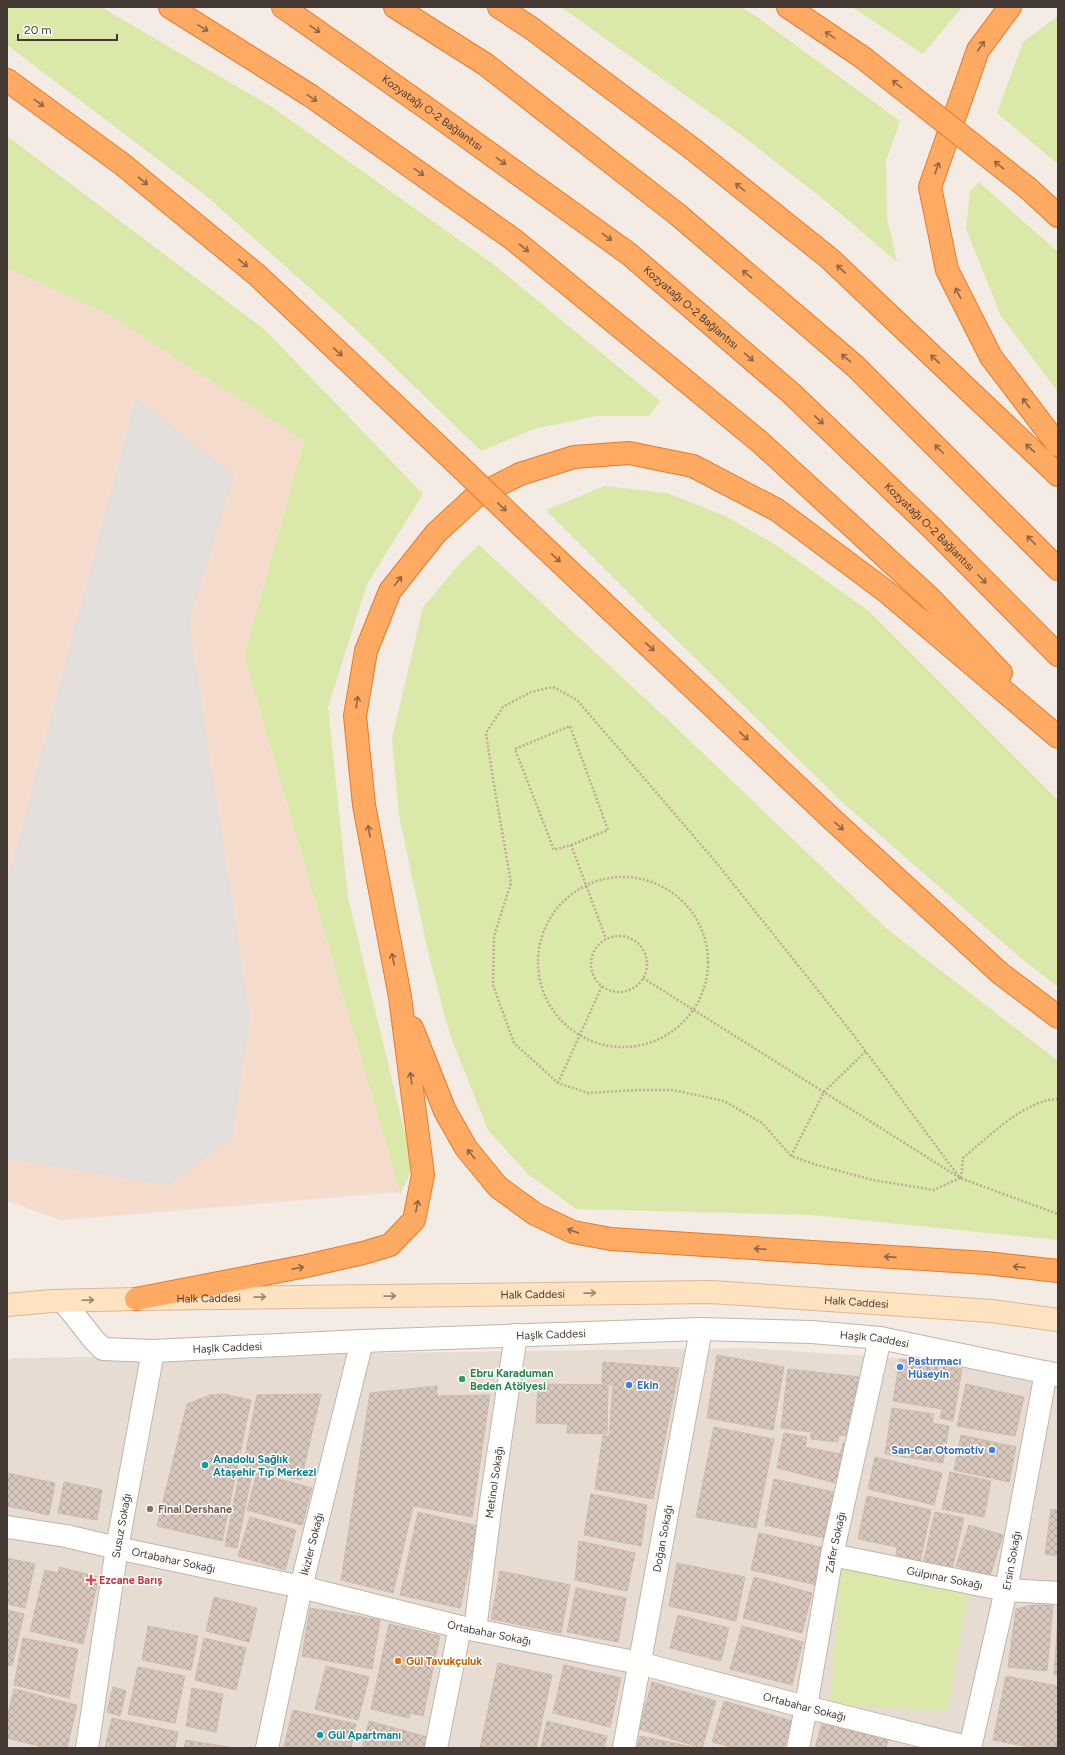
<svg xmlns="http://www.w3.org/2000/svg" width="1065" height="1755" font-family="Figtree,sans-serif">
  <defs>
    <pattern id="building-cross-hatch" width="8" height="8" patternUnits="userSpaceOnUse"><rect width="8" height="8" fill="#d8c7bc"/><path d="M0 0l8 8M0 8l8-8" fill="none" stroke="#b1a399"/></pattern>
  </defs>
  <rect width="100%" height="100%" fill="#f3ebe4"/>
  <path fill="#e7dcd1" d="M 747,1348 L 1058,1369 L 1058,1748 L 7,1748 L 7,1361 L 12,1358 Z"/>
  <path fill="#f6dccd" d="M 7,268 L 109,315 L 304,441 L 244,656 L 400,1192 L 61,1220 L 7,1201 Z"/>
  <g fill="#dae9aa">
    <path d="M 7,7 L 101,7 L 272,107 L 493,264 L 660,401 L 649,416 L 597,416 L 534,429 L 481,451 L 349,323 L 205,195 L 7,45 Z"/>
    <path d="M 561,7 L 741,7 L 757,17 L 900,121 L 886,161 L 887,218 L 897,262 L 828,203 L 740,134 Z"/>
    <path d="M 852,7 L 962,7 L 923,54 Z"/>
    <path d="M 1058,16 L 1058,164 L 997,113 L 1023,42 Z"/>
    <path d="M 7,136 L 265,330 L 423,494 L 367,584 L 328,707 L 348,898 L 413,1167 L 399,1197 L 400,1192 L 244,656 L 304,441 L 109,315 L 7,268 Z"/>
    <path d="M 979,182 L 1058,252 L 1058,392 L 1001,316 L 966,229 L 970,191 Z"/>
    <path d="M 605,486 L 667,493 L 727,517 L 776,545 L 870,612 L 1058,800 L 1058,987 L 1017,955 L 841,801 L 658,622 L 546,510 Z"/>
    <path d="M 479,545 L 665,717 L 887,929 L 1058,1061 L 1058,1240 L 811,1215 L 576,1209 L 528,1174 L 488,1130 L 450,1035 L 428,952 L 399,815 L 392,739 L 423,607 L 462,561 Z"/>
    <path d="M 841,1567 L 969,1591 L 947,1711 L 830,1704 Z"/>
  </g>
  <path fill="#e3dfdc" d="M 136,398 L 234,475 L 189,623 L 250,1017 L 232,1137 L 168,1185 L 7,1159 L 7,883 Z"/>
  <g fill="url(#building-cross-hatch)" stroke="#d0baac">
    <path d="M 717,1355 L 784,1367 L 773,1430 L 707,1418 Z"/>
    <path d="M 900,1359 L 962,1369 L 953,1421 L 940,1418 L 942,1409 L 893,1401 Z"/>
    <path d="M 603,1362 L 679,1368 L 653,1499 L 595,1489 L 603,1435 L 609,1437 L 613,1385 L 602,1383 Z"/>
    <path d="M 788,1369 L 860,1377 L 854,1436 L 839,1435 L 838,1442 L 811,1439 L 811,1432 L 781,1428 Z"/>
    <path d="M 538,1384 L 608,1385 L 607,1434 L 567,1433 L 568,1424 L 536,1423 Z"/>
    <path d="M 966,1384 L 1024,1397 L 1015,1436 L 957,1426 Z"/>
    <path d="M 437,1386 L 437,1396 L 490,1395 L 472,1517 L 413,1506 L 393,1593 L 341,1580 L 370,1393 Z"/>
    <path d="M 224,1394 L 251,1400 L 222,1541 L 157,1526 L 187,1404 L 210,1395 Z"/>
    <path d="M 321,1394 L 301,1480 L 243,1466 L 257,1395 Z"/>
    <path d="M 892,1408 L 934,1414 L 932,1423 L 949,1426 L 943,1463 L 885,1454 Z"/>
    <path d="M 714,1427 L 774,1439 L 756,1528 L 696,1517 Z"/>
    <path d="M 784,1433 L 807,1437 L 805,1447 L 840,1454 L 843,1443 L 848,1444 L 840,1484 L 777,1468 Z"/>
    <path d="M 961,1435 L 1016,1447 L 1009,1482 L 954,1470 Z"/>
    <path d="M 875,1457 L 942,1473 L 934,1505 L 868,1489 Z"/>
    <path d="M 240,1471 L 252,1473 L 237,1548 L 225,1546 Z"/>
    <path d="M 950,1472 L 991,1481 L 984,1517 L 942,1509 Z"/>
    <path d="M 7,1473 L 55,1483 L 49,1515 L 7,1506 Z"/>
    <path d="M 257,1473 L 312,1488 L 302,1525 L 247,1510 Z"/>
    <path d="M 774,1479 L 838,1493 L 829,1539 L 765,1525 Z"/>
    <path d="M 64,1482 L 102,1490 L 97,1520 L 58,1513 Z"/>
    <path d="M 591,1494 L 647,1505 L 641,1546 L 584,1535 Z"/>
    <path d="M 867,1496 L 931,1510 L 920,1562 L 896,1557 L 897,1547 L 858,1539 Z"/>
    <path d="M 1051,1509 L 1058,1510 L 1058,1556 L 1045,1554 Z"/>
    <path d="M 418,1512 L 478,1526 L 460,1608 L 400,1595 Z"/>
    <path d="M 935,1512 L 964,1518 L 952,1569 L 923,1563 Z"/>
    <path d="M 250,1517 L 296,1530 L 285,1570 L 238,1556 Z"/>
    <path d="M 969,1525 L 1003,1535 L 990,1576 L 956,1566 Z"/>
    <path d="M 759,1533 L 825,1548 L 817,1585 L 751,1570 Z"/>
    <path d="M 579,1541 L 635,1553 L 627,1591 L 575,1580 Z"/>
    <path d="M 7,1558 L 35,1564 L 25,1608 L 7,1604 Z"/>
    <path d="M 677,1563 L 745,1577 L 736,1621 L 669,1606 Z"/>
    <path d="M 59,1567 L 99,1577 L 83,1644 L 30,1631 L 45,1570 L 58,1573 Z"/>
    <path d="M 500,1571 L 570,1585 L 561,1633 L 491,1619 Z"/>
    <path d="M 754,1577 L 812,1593 L 802,1633 L 743,1618 Z"/>
    <path d="M 576,1588 L 626,1598 L 618,1642 L 567,1632 Z"/>
    <path d="M 214,1597 L 257,1608 L 249,1642 L 206,1631 Z"/>
    <path d="M 1032,1605 L 1053,1605 L 1047,1671 L 1008,1667 L 1016,1609 Z"/>
    <path d="M 310,1608 L 380,1620 L 372,1669 L 302,1656 Z"/>
    <path d="M 7,1610 L 24,1614 L 12,1666 L 7,1665 Z"/>
    <path d="M 678,1615 L 729,1628 L 721,1661 L 670,1648 Z"/>
    <path d="M 1058,1618 L 1058,1675 L 1054,1675 Z"/>
    <path d="M 389,1624 L 440,1636 L 423,1716 L 410,1713 L 409,1718 L 371,1709 Z"/>
    <path d="M 148,1626 L 198,1636 L 191,1670 L 142,1660 Z"/>
    <path d="M 742,1626 L 803,1642 L 792,1685 L 730,1669 Z"/>
    <path d="M 23,1638 L 78,1649 L 69,1698 L 14,1685 Z"/>
    <path d="M 204,1638 L 246,1648 L 236,1690 L 195,1680 Z"/>
    <path d="M 498,1663 L 552,1675 L 536,1748 L 480,1748 Z"/>
    <path d="M 564,1665 L 621,1678 L 610,1727 L 553,1713 Z"/>
    <path d="M 326,1666 L 369,1677 L 358,1720 L 315,1709 Z"/>
    <path d="M 138,1667 L 185,1676 L 175,1723 L 128,1714 Z"/>
    <path d="M 1006,1676 L 1058,1686 L 1058,1736 L 1056,1748 L 1034,1748 L 993,1740 Z"/>
    <path d="M 652,1682 L 716,1701 L 702,1748 L 639,1729 Z"/>
    <path d="M 113,1687 L 126,1691 L 120,1716 L 107,1712 Z"/>
    <path d="M 192,1688 L 223,1694 L 216,1732 L 186,1726 Z"/>
    <path d="M 14,1689 L 77,1705 L 67,1748 L 46,1748 L 7,1738 L 7,1718 Z"/>
    <path d="M 724,1701 L 792,1721 L 784,1748 L 734,1748 L 712,1742 Z"/>
    <path d="M 293,1710 L 356,1724 L 351,1748 L 292,1748 L 284,1746 Z"/>
    <path d="M 112,1718 L 178,1732 L 175,1748 L 105,1748 Z"/>
    <path d="M 369,1721 L 435,1739 L 433,1748 L 362,1748 Z"/>
    <path d="M 547,1721 L 607,1736 L 604,1748 L 541,1748 Z"/>
    <path d="M 822,1723 L 888,1740 L 886,1748 L 815,1748 Z"/>
    <path d="M 640,1736 L 698,1748 L 637,1748 Z"/>
    <path d="M 186,1740 L 234,1748 L 184,1748 Z"/>
  </g>
  <g fill="none" stroke-linecap="round" stroke-linejoin="round">
    <g stroke="#c1b4a9" stroke-width="24">
      <g id="minor">
        <path id="s1" d="M 63,1301 L 94,1340 L 103,1349 L 153,1351 L 362,1341 L 701,1329 L 812,1332 L 880,1338 L 1058,1375"/>
        <path id="s2" d="M 7,1527 L 66,1536 L 117,1548 L 301,1587 L 460,1627 L 639,1663 L 806,1707 L 970,1748"/>
        <path id="s3" d="M 832,1555 L 1006,1590 L 1058,1593"/>
        <path id="s4" d="M 475,1630 L 491,1502 L 516,1335"/>
        <path id="s5" d="M 87,1748 L 117,1548 L 153,1351"/>
        <path id="s6" d="M 267,1748 L 301,1587 L 362,1341"/>
        <path d="M 436,1748 L 460,1627"/>
        <path id="s7" d="M 624,1748 L 701,1329"/>
        <path id="s8" d="M 798,1748 L 806,1707 L 832,1555 L 880,1338"/>
        <path id="s9" d="M 970,1748 L 1006,1590 L 1046,1372"/>
      </g>
    </g>
    <g stroke="#d8b893" stroke-width="24">
      <g id="secondary">
        <path id="s10" d="M 7,1305 L 52,1301 L 136,1299 L 711,1292 L 991,1311 L 1058,1320"/>
      </g>
    </g>
    <g stroke="#e37b2d" stroke-width="24">
      <g id="motorway">
        <path d="M 170,7 L 311,96 L 514,240 L 760,442 L 930,598 L 1001,673"/>
        <path id="s11" d="M 283,7 L 428,109 L 629,254 L 791,393 L 933,529 L 1058,655"/>
        <path d="M 395,7 L 485,64 L 677,214 L 855,366 L 1058,569"/>
        <path d="M 499,7 L 531,28 L 694,150 L 829,258 L 1058,475"/>
        <path d="M 788,7 L 862,57"/>
        <path d="M 1010,7 L 978,50 L 930,187 L 947,270 L 991,357 L 1058,445"/>
        <path d="M 7,80 L 122,164 L 257,275 L 454,461"/>
        <path d="M 1029,189 L 1058,216"/>
        <path d="M 527,531 L 834,821 L 1001,974 L 1058,1017"/>
        <path d="M 412,1028 L 445,1111 L 466,1148 L 498,1187 L 535,1214 L 573,1232 L 611,1239 L 986,1263 L 1058,1271"/>
        <path d="M 136,1299 L 306,1266 L 363,1253 L 390,1245 L 414,1220 L 423,1175 L 400,997 L 364,805 L 355,716 L 366,651 L 390,591 L 436,533 L 475,497 L 520,474 L 574,457 L 629,453 L 693,466 L 777,510 L 888,593 L 1058,737"/>
      </g>
    </g>
    <g stroke="#c1a997" stroke-width="2.5" stroke-dasharray="2 2" stroke-linecap="butt">
      <path d="M 553,687 L 577,700 L 715,861 L 852,1033 L 960,1178 L 934,1190 L 873,1180 L 817,1165 L 791,1156 L 762,1123 L 724,1101 L 673,1090 L 636,1090 L 588,1093 L 558,1083 L 514,1043 L 493,985 L 494,936 L 511,883 L 492,773 L 486,733 L 503,707 L 531,692 Z"/>
      <path d="M 571,845 L 608,830 L 570,726 L 515,749 L 554,850 L 571,845 L 606,939"/>
      <circle cx="623" cy="962" r="85"/>
      <circle cx="619" cy="964" r="28"/>
      <path d="M 643,978 L 960,1178 L 1058,1214"/>
      <path d="M 558,1083 L 602,986"/>
      <path d="M 791,1156 L 824,1092 L 866,1051"/>
      <path d="M 961,1178 L 963,1158 C 987,1138 1026,1099 1058,1099"/>
    </g>
    <use href="#minor" stroke="#fff" stroke-width="22"/>
    <use href="#secondary" stroke="#ffe3c1" stroke-width="22"/>
    <use href="#motorway" stroke="#ffaa62" stroke-width="22"/>
    <g stroke="#e37b2d" stroke-width="24" stroke-linecap="butt">
      <g id="motorway-bridge">
        <path d="M 862,57 L 1029,189"/>
        <path d="M 454,461 L 527,531"/>
      </g>
    </g>
    <use href="#motorway-bridge" stroke="#ffaa62" stroke-width="22"/>
  </g>
  <defs><path id="oneway-shaft" d="M-6 0H5M1.5-3L5.5 0L1.5 3" fill="none" stroke-width="1.6" stroke-linecap="round" stroke-linejoin="round"/></defs>
  <g stroke="#8f6746">
    <use href="#oneway-shaft" transform="translate(203 28) rotate(32)"/>
    <use href="#oneway-shaft" transform="translate(315 29) rotate(35)"/>
    <use href="#oneway-shaft" transform="translate(830 35) rotate(-146)"/>
    <use href="#oneway-shaft" transform="translate(981 46) rotate(-56)"/>
    <use href="#oneway-shaft" transform="translate(897 84) rotate(-141)"/>
    <use href="#oneway-shaft" transform="translate(312 98) rotate(34)"/>
    <use href="#oneway-shaft" transform="translate(39 103) rotate(36)"/>
    <use href="#oneway-shaft" transform="translate(501 161) rotate(36)"/>
    <use href="#oneway-shaft" transform="translate(999 165) rotate(-141)"/>
    <use href="#oneway-shaft" transform="translate(937 168) rotate(-71)"/>
    <use href="#oneway-shaft" transform="translate(419 172) rotate(35)"/>
    <use href="#oneway-shaft" transform="translate(143 181) rotate(39)"/>
    <use href="#oneway-shaft" transform="translate(740 187) rotate(-141)"/>
    <use href="#oneway-shaft" transform="translate(607 237) rotate(36)"/>
    <use href="#oneway-shaft" transform="translate(524 248) rotate(39)"/>
    <use href="#oneway-shaft" transform="translate(243 263) rotate(39)"/>
    <use href="#oneway-shaft" transform="translate(841 269) rotate(-137)"/>
    <use href="#oneway-shaft" transform="translate(747 274) rotate(-140)"/>
    <use href="#oneway-shaft" transform="translate(958 293) rotate(-117)"/>
    <use href="#oneway-shaft" transform="translate(338 352) rotate(43)"/>
    <use href="#oneway-shaft" transform="translate(749 357) rotate(41)"/>
    <use href="#oneway-shaft" transform="translate(846 358) rotate(-140)"/>
    <use href="#oneway-shaft" transform="translate(935 359) rotate(-137)"/>
    <use href="#oneway-shaft" transform="translate(1026 403) rotate(-127)"/>
    <use href="#oneway-shaft" transform="translate(819 420) rotate(44)"/>
    <use href="#oneway-shaft" transform="translate(1030 448) rotate(-137)"/>
    <use href="#oneway-shaft" transform="translate(939 449) rotate(-135)"/>
    <use href="#oneway-shaft" transform="translate(502 507) rotate(44)"/>
    <use href="#oneway-shaft" transform="translate(1031 540) rotate(-134)"/>
    <use href="#oneway-shaft" transform="translate(556 558) rotate(43)"/>
    <use href="#oneway-shaft" transform="translate(982 579) rotate(45)"/>
    <use href="#oneway-shaft" transform="translate(398 581) rotate(-52)"/>
    <use href="#oneway-shaft" transform="translate(650 647) rotate(43)"/>
    <use href="#oneway-shaft" transform="translate(357 702) rotate(-81)"/>
    <use href="#oneway-shaft" transform="translate(744 736) rotate(43)"/>
    <use href="#oneway-shaft" transform="translate(839 826) rotate(42)"/>
    <use href="#oneway-shaft" transform="translate(369 831) rotate(-100)"/>
    <use href="#oneway-shaft" transform="translate(393 959) rotate(-101)"/>
    <use href="#oneway-shaft" transform="translate(411 1078) rotate(-98)"/>
    <use href="#oneway-shaft" transform="translate(471 1154) rotate(-129)"/>
    <use href="#oneway-shaft" transform="translate(417 1206) rotate(-79)"/>
    <use href="#oneway-shaft" transform="translate(573 1231) rotate(-161)"/>
    <use href="#oneway-shaft" transform="translate(760 1249) rotate(-176)"/>
    <use href="#oneway-shaft" transform="translate(890 1257) rotate(-176)"/>
    <use href="#oneway-shaft" transform="translate(1019 1267) rotate(-174)"/>
    <use href="#oneway-shaft" transform="translate(298 1268) rotate(-11)"/>
  </g>
  <g stroke="#998673">
    <use href="#oneway-shaft" transform="translate(590 1293) rotate(-1)"/>
    <use href="#oneway-shaft" transform="translate(390 1296) rotate(-1)"/>
    <use href="#oneway-shaft" transform="translate(260 1297) rotate(-1)"/>
    <use href="#oneway-shaft" transform="translate(88 1300) rotate(-2)"/>
  </g>
  <g fill="#3f7fe0" stroke="#fff" stroke-width="1.5">
    <circle cx="900" cy="1367" r="4"/>
    <circle cx="629" cy="1385" r="4"/>
    <circle cx="992" cy="1450" r="4"/>
  </g>
  <circle fill="#2e9e5b" stroke="#fff" stroke-width="1.5" cx="462" cy="1379" r="4"/>
  <g fill="#0f9aa8" stroke="#fff" stroke-width="1.5">
    <circle cx="205" cy="1465" r="4"/>
    <circle cx="320" cy="1735" r="4"/>
  </g>
  <circle fill="#8d6e63" stroke="#fff" stroke-width="1.5" cx="150" cy="1509" r="4"/>
  <path fill="#e0444e" stroke="#fff" stroke-width="1.5" d="M89 1574h4v4h4v4h-4v4h-4v-4h-4v-4h4z"/>
  <circle fill="#e8710a" stroke="#fff" stroke-width="1.5" cx="398" cy="1661" r="4"/>
  <g text-anchor="middle" stroke-width="3" stroke-linejoin="round" paint-order="stroke">
    <g font-size="11" fill="#453a33" stroke="#fff">
      <text dy="4" stroke="none"><textPath href="#s11" startOffset="183">Kozyatağı O-2 Bağlantısı</textPath></text>
      <text dy="4" stroke="none"><textPath href="#s11" startOffset="507">Kozyatağı O-2 Bağlantısı</textPath></text>
      <text dy="4" stroke="none"><textPath href="#s11" startOffset="831">Kozyatağı O-2 Bağlantısı</textPath></text>
      <text dy="4" stroke="none"><textPath href="#s10" startOffset="526">Halk Caddesi</textPath></text>
      <text dy="4" stroke="none"><textPath href="#s10" startOffset="202">Halk Caddesi</textPath></text>
      <text dy="4" stroke="none"><textPath href="#s10" startOffset="850">Halk Caddesi</textPath></text>
      <text dy="4" stroke="none"><textPath href="#s1" startOffset="511">Haşlk Caddesi</textPath></text>
      <text dy="4" stroke="none"><textPath href="#s1" startOffset="835">Haşlk Caddesi</textPath></text>
      <text dy="4" stroke="none"><textPath href="#s1" startOffset="187">Haşlk Caddesi</textPath></text>
      <text dy="4" stroke="none"><textPath href="#s4" startOffset="149">Metinol Sokağı</textPath></text>
      <text dy="4" stroke="none"><textPath href="#s5" startOffset="225">Susuz Sokağı</textPath></text>
      <text dy="4" stroke="none"><textPath href="#s7" startOffset="213">Doğan Sokağı</textPath></text>
      <text dy="4" stroke="none"><textPath href="#s8" startOffset="209">Zafer Sokağı</textPath></text>
      <text dy="4" stroke="none"><textPath href="#s6" startOffset="209">İkizler Sokağı</textPath></text>
      <text dy="4" stroke="none"><textPath href="#s2" startOffset="170">Ortabahar Sokağı</textPath></text>
      <text dy="4" stroke="none"><textPath href="#s9" startOffset="192">Ersin Sokağı</textPath></text>
      <text dy="4" stroke="none"><textPath href="#s3" startOffset="115">Gülpınar Sokağı</textPath></text>
      <text dy="4" stroke="none"><textPath href="#s2" startOffset="494">Ortabahar Sokağı</textPath></text>
      <text dy="4" stroke="none"><textPath href="#s2" startOffset="818">Ortabahar Sokağı</textPath></text>
    </g>
    <g font-size="11" font-weight="bold" fill="#366cbe" stroke="#fff" text-anchor="start">
      <text x="908" y="1365">Pastırmacı<tspan x="908" dy="13">Hüseyin</tspan></text>
      <text x="637" y="1389">Ekin</text>
      <text x="984" y="1454" text-anchor="end">San-Car Otomotiv</text>
    </g>
    <g font-size="11" font-weight="bold" fill="#27864d" stroke="#fff" text-anchor="start">
      <text x="470" y="1377">Ebru Karaduman<tspan x="470" dy="13">Beden Atölyesi</tspan></text>
    </g>
    <g font-size="11" font-weight="bold" fill="#0d838f" stroke="#fff" text-anchor="start">
      <text x="213" y="1463">Anadolu Sağlık<tspan x="213" dy="13">Ataşehir Tıp Merkezi</tspan></text>
      <text x="328" y="1739">Gül Apartmanı</text>
    </g>
    <g font-size="11" font-weight="bold" fill="#785e54" stroke="#fff" text-anchor="start">
      <text x="158" y="1513">Final Dershane</text>
    </g>
    <g font-size="11" font-weight="bold" fill="#be3a42" stroke="#fff" text-anchor="start">
      <text x="99" y="1584">Ezcane Barış</text>
    </g>
    <g font-size="11" font-weight="bold" fill="#c56008" stroke="#fff" text-anchor="start">
      <text x="406" y="1665">Gül Tavukçuluk</text>
    </g>
  </g>
  <rect width="1065" height="1755" fill="none" stroke="#453a33" stroke-width="16"/>
  <path d="M18 34v6h99v-6" fill="none" stroke="#453a33" stroke-width="2"/>
  <text x="24" y="34" font-size="12" fill="#453a33" stroke="#ffffff" stroke-width="3" paint-order="stroke">20 m</text>
</svg>
